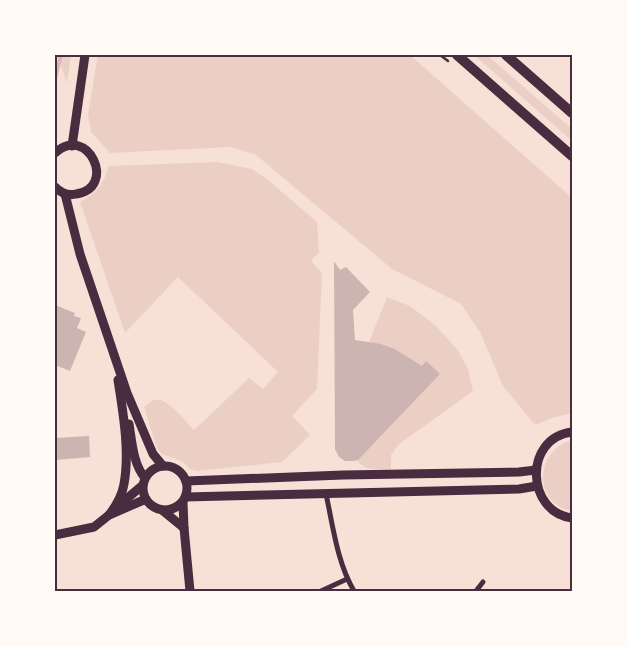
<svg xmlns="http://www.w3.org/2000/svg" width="627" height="646" font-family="Lato,sans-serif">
  <rect width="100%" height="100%" fill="#f7e1d7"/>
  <g fill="#ebcfc5">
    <path d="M 57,55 L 71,55 L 67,83 Z"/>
    <path d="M 98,55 L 410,55 L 572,198 L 572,413 L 552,418 L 535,425 L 503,386 L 480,332 L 461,304 L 392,269 L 256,155 L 231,147 L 110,153 L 91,132 L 88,114 Z"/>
    <path d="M 474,55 L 487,55 L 572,129 L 572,141 Z"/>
    <path d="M 217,162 L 252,169 L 268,180 L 317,222 L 319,252 L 311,261 L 322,273 L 317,389 L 292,416 L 310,435 L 282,462 L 197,471 L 190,469 L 182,461 L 162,454 L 157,448 L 144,407 C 147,405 150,401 154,400 C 166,395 186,422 194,430 L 249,378 L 263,389 L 278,372 L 178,277 L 125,333 L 80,202 C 96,194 104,183 109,166 Z"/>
    <path d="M 387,297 L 410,306 L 435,325 L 457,349 L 468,369 L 473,391 L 399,444 L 391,455 L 391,469 C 379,469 364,472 357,460 L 426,362 L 422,366 L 395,349 L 369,342 Z"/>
    <path d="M 572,440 L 572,511 C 533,504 534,451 572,440 Z"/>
  </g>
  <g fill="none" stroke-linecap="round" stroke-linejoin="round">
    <path stroke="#dcb8b0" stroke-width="4" d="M 55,79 L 61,55"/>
  </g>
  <g fill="#ccb4b1">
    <path d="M 334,261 L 340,270 L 346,267 L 370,292 L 353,310 L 355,340 L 381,344 L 395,349 L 422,366 L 426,361 L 440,374 L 358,460 L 354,461 L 345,461 L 339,457 L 335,449 Z"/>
    <path d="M 55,305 L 75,313 L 74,316 L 81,318 L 77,328 L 86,332 L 70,371 L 55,365 Z"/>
    <path d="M 89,436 L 90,457 L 55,460 L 55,438 Z"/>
  </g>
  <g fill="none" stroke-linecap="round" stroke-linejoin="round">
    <path stroke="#4a2c40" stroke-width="2.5" d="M 440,55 L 448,61"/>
    <g stroke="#4a2c40" stroke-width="5">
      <path d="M 326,494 C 333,526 337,562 354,591"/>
      <path d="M 321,591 L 347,579"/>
      <path d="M 476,591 L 483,582"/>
    </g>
    <g stroke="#4a2c40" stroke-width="9">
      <path d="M 72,146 L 85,55"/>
      <path d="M 55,153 C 88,123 118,188 76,194 C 68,196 61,193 55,187"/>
      <path d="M 65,194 L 80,254 L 127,393 L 153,454 L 163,466"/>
      <path d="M 129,424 C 132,442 133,464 145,478"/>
      <path d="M 572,432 C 523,438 526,512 572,518"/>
      <circle cx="165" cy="488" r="22"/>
      <path d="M 186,481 L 343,475 L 519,472 L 536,470"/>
      <path d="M 185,497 L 519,489 L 537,486"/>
      <path d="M 183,502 L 184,528 L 190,591"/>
      <path d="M 118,506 L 143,485"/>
      <path d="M 162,510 L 184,528"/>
      <path d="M 109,515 C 116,506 122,496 124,484 C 130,452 123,412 118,380"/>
      <path d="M 55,535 L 94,527 L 109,515 L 146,499"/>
    </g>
    <g stroke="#4a2c40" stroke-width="10">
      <path d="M 457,55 L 572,156"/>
      <path d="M 506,55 L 572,113"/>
    </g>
  </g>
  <rect width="627" height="646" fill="none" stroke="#fffaf5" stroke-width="112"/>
  <rect x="56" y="56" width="515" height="534" fill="none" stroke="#4a2c40" stroke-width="2"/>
</svg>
